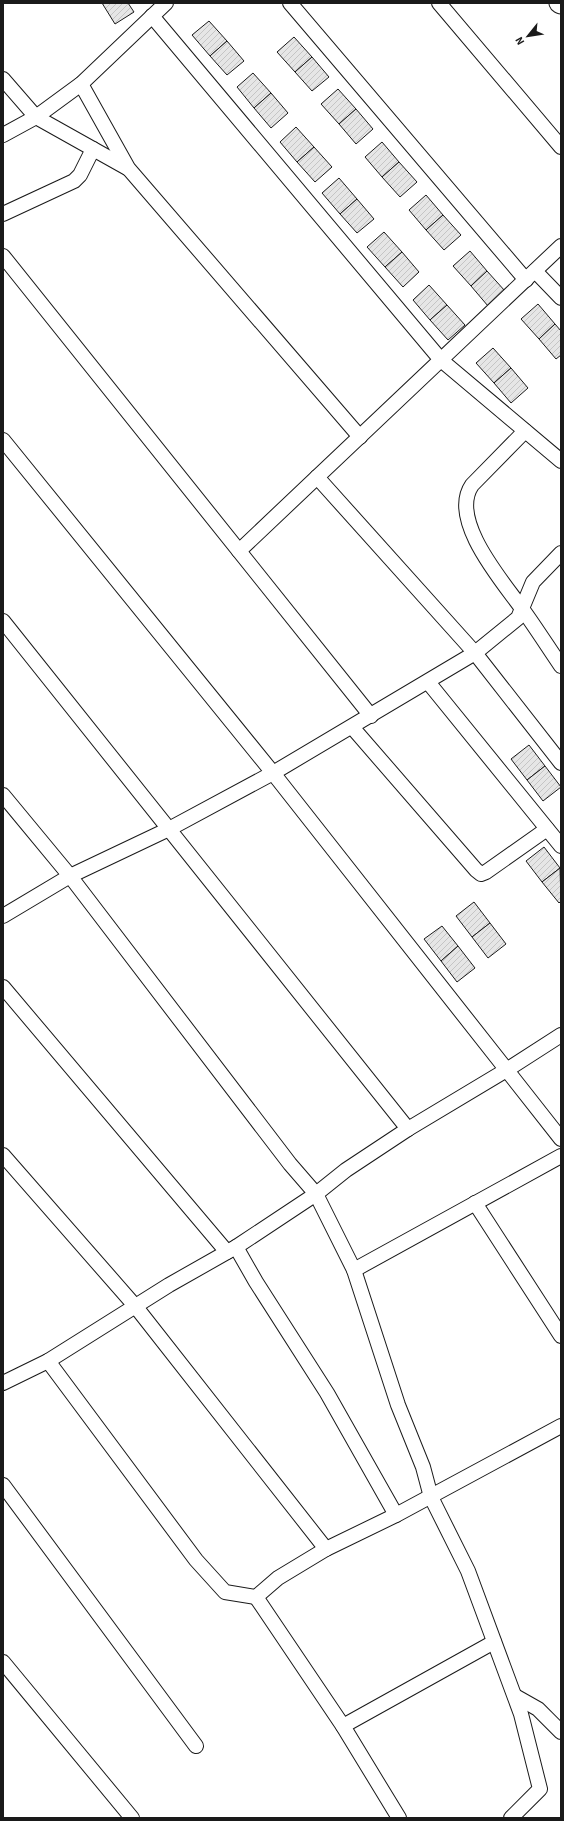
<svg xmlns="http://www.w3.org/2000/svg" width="564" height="1821" font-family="'Source Sans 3',sans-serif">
  <defs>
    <pattern id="building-hatch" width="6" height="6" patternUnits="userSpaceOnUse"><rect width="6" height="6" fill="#e6e6e6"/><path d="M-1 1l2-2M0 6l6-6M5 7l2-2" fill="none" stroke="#c5c5c5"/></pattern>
  </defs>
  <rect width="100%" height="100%" fill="#fff"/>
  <g fill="url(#building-hatch)" stroke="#1a1a1a">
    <path d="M 102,3 L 128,3 L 134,12 L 115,24 Z"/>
    <path d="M 209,21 L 227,41 L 210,56 L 192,35 Z"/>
    <path d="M 294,37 L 312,57 L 295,72 L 277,52 Z"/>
    <path d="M 227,41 L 244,61 L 227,75 L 210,56 Z"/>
    <path d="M 312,57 L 329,77 L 312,91 L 295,72 Z"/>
    <path d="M 253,73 L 271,93 L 254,108 L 237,87 Z"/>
    <path d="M 338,89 L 356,109 L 339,124 L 321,104 Z"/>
    <path d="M 271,93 L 288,113 L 271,128 L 254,108 Z"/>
    <path d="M 356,109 L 373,129 L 356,144 L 339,124 Z"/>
    <path d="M 296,127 L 314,147 L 297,162 L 280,142 Z"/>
    <path d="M 382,142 L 399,162 L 382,177 L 365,157 Z"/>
    <path d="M 314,147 L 332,167 L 315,182 L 297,162 Z"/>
    <path d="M 399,162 L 417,182 L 400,197 L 382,177 Z"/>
    <path d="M 339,178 L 357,199 L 340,214 L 322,193 Z"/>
    <path d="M 426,195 L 443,215 L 426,230 L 409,210 Z"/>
    <path d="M 357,199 L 374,219 L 357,233 L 340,214 Z"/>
    <path d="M 443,215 L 461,235 L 444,250 L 426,230 Z"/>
    <path d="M 384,232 L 402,252 L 385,267 L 367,247 Z"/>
    <path d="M 470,251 L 487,271 L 471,286 L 453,266 Z"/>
    <path d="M 402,252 L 419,272 L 403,287 L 385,267 Z"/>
    <path d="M 487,271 L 505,291 L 488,306 L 471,286 Z"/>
    <path d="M 429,285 L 447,305 L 430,320 L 413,300 Z"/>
    <path d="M 538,304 L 555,324 L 539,339 L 521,319 Z"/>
    <path d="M 447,305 L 465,325 L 448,340 L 430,320 Z"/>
    <path d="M 555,324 L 561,331 L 561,355 L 556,359 L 539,339 Z"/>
    <path d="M 493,348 L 511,368 L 494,383 L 476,363 Z"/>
    <path d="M 511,368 L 528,388 L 511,403 L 494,383 Z"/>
    <path d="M 529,745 L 545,766 L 527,780 L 511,759 Z"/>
    <path d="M 545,766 L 561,787 L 543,801 L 527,780 Z"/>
    <path d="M 544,847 L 560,868 L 542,882 L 526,861 Z"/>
    <path d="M 560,868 L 561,901 L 559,903 L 542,882 Z"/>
    <path d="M 474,902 L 490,923 L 472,937 L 456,916 Z"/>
    <path d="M 490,923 L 506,944 L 488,958 L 472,937 Z"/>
    <path d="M 442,926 L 458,946 L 441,961 L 424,939 Z"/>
    <path d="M 458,946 L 475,968 L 457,982 L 441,961 Z"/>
  </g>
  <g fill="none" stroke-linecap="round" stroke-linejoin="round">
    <g stroke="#1a1a1a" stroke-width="16">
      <g id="street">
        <path d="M 290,3 L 526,280"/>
        <path d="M 439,3 L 561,147"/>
        <path d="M 152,16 L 441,360 L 561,461"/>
        <path d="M 3,79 L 36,117 L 127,168"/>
        <path d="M 81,84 L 128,168 L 360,437"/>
        <path d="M 3,135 L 36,117 L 81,84 L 166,3"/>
        <path d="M 3,214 L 74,181 L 80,175 L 93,149"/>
        <path d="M 3,256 L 371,716"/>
        <path d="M 535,271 L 561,298"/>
        <path d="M 525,431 L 472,485 C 448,520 504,583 523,610 C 536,628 548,647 561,666"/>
        <path d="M 3,440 L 273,773 L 561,1139"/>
        <path d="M 317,477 L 475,653 L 561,763"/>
        <path d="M 239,551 L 561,246"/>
        <path d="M 3,621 L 408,1129"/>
        <path d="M 428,682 L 561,846"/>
        <path d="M 352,727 L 476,870 L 481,874 L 486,872 L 547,829"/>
        <path d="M 3,795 L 70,876 L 290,1164 L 316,1194 L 354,1270 L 398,1405 L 423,1467 L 431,1497 L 468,1571 L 521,1714 L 540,1789 L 511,1818"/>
        <path d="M 3,916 L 70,876 L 169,829 L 273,773 L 475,653 L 518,618 L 533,582 L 561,553"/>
        <path d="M 3,987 L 227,1252"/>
        <path d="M 3,1155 L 136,1307 L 326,1549"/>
        <path d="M 475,1203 L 561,1336"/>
        <path d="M 236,1247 L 256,1282 L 327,1393 L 396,1515"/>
        <path d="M 354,1270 L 561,1156"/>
        <path d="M 48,1361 L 196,1560 L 225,1592 L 256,1597 L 278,1578 L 326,1549 L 396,1515 L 561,1426"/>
        <path d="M 3,1383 L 48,1361 L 169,1285 L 236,1247 L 316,1194 L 346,1170 L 408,1129 L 508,1069 L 561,1035"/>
        <path d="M 3,1485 L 196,1746"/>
        <path d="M 256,1597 L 343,1726 L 399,1818"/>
        <path d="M 3,1662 L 132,1818"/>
        <path d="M 515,1696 L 538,1709 L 561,1732"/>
        <path d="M 343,1726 L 494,1642"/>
      </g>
    </g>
    <g stroke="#1a1a1a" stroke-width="21">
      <path id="secondary" d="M 559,3 L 561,4"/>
    </g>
    <use href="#street" stroke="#fff" stroke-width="14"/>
    <use href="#secondary" stroke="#fff" stroke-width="19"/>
  </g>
  <rect width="564" height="1821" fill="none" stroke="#1a1a1a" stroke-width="8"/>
  <g transform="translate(528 36) rotate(240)" stroke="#ffffff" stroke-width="3" paint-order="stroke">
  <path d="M0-3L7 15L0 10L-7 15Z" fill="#1a1a1a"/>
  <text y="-6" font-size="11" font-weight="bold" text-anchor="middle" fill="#1a1a1a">N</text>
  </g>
</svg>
